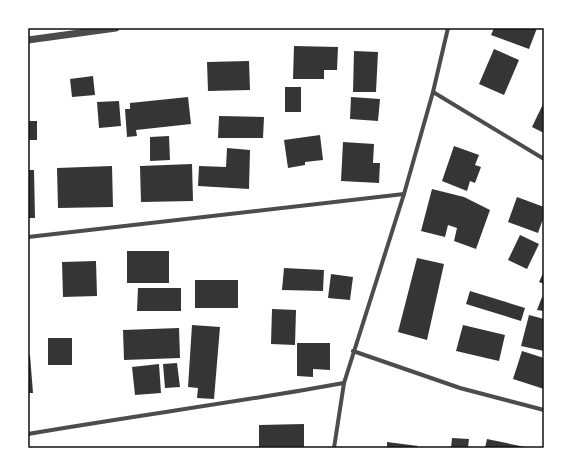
<svg xmlns="http://www.w3.org/2000/svg" width="572" height="476" font-family="Signika,sans-serif">
  <rect width="100%" height="100%" fill="#fff"/>
  <g fill="#353535">
    <path d="M 494,28 L 537,28 L 529,49 L 491,35 Z"/>
    <path d="M 294,46 L 338,47 L 337,70 L 324,70 L 324,79 L 293,79 Z"/>
    <path d="M 494,49 L 519,60 L 504,95 L 479,84 Z"/>
    <path d="M 354,51 L 378,52 L 376,92 L 353,92 Z"/>
    <path d="M 249,61 L 250,90 L 208,91 L 207,62 Z"/>
    <path d="M 93,76 L 95,95 L 72,97 L 70,79 Z"/>
    <rect x="285" y="87" width="16" height="25"/>
    <path d="M 188,97 L 191,124 L 136,130 L 137,136 L 127,137 L 125,109 L 130,109 L 130,103 Z"/>
    <path d="M 351,97 L 380,99 L 378,121 L 350,119 Z"/>
    <path d="M 119,101 L 121,126 L 99,128 L 97,102 Z"/>
    <path d="M 544,102 L 544,133 L 532,127 Z"/>
    <path d="M 219,116 L 264,117 L 263,138 L 218,138 Z"/>
    <rect x="28" y="121" width="9" height="19"/>
    <path d="M 320,135 L 323,160 L 305,162 L 305,165 L 288,168 L 284,140 Z"/>
    <path d="M 169,136 L 170,160 L 150,161 L 150,137 Z"/>
    <path d="M 343,142 L 374,144 L 373,163 L 380,163 L 379,183 L 341,181 Z"/>
    <path d="M 454,146 L 479,155 L 475,165 L 481,167 L 475,183 L 470,181 L 467,191 L 442,181 Z"/>
    <path d="M 227,148 L 250,150 L 249,189 L 198,186 L 199,166 L 226,167 Z"/>
    <path d="M 192,164 L 193,201 L 141,202 L 140,166 Z"/>
    <path d="M 112,166 L 113,207 L 58,208 L 57,168 Z"/>
    <path d="M 28,170 L 34,170 L 35,218 L 28,218 Z"/>
    <path d="M 432,189 L 464,197 L 490,210 L 476,249 L 454,241 L 457,228 L 448,225 L 445,237 L 421,231 Z"/>
    <path d="M 517,197 L 544,207 L 544,216 L 538,233 L 508,222 Z"/>
    <path d="M 520,235 L 539,244 L 527,269 L 508,260 Z"/>
    <rect x="127" y="251" width="42" height="32"/>
    <path d="M 417,258 L 444,264 L 427,340 L 398,332 Z"/>
    <path d="M 96,261 L 97,296 L 63,297 L 62,262 Z"/>
    <path d="M 284,268 L 324,270 L 323,291 L 282,290 Z"/>
    <path d="M 544,271 L 544,284 L 539,282 Z"/>
    <path d="M 331,274 L 353,277 L 350,300 L 328,298 Z"/>
    <rect x="195" y="280" width="43" height="28"/>
    <path d="M 138,288 L 181,288 L 181,311 L 137,311 Z"/>
    <path d="M 470,291 L 525,308 L 521,321 L 466,304 Z"/>
    <path d="M 542,297 L 544,297 L 544,311 L 537,310 Z"/>
    <path d="M 272,309 L 296,310 L 295,345 L 271,344 Z"/>
    <path d="M 529,315 L 544,319 L 544,351 L 521,346 Z"/>
    <path d="M 192,325 L 220,327 L 214,399 L 197,398 L 198,388 L 188,387 Z"/>
    <path d="M 463,325 L 505,335 L 499,361 L 456,351 Z"/>
    <path d="M 179,328 L 180,358 L 124,360 L 123,330 Z"/>
    <rect x="48" y="338" width="24" height="27"/>
    <path d="M 297,343 L 330,343 L 330,370 L 313,369 L 313,377 L 297,376 Z"/>
    <path d="M 522,351 L 544,358 L 544,389 L 513,379 Z"/>
    <path d="M 28,355 L 30,355 L 33,393 L 28,393 Z"/>
    <path d="M 177,363 L 180,387 L 165,388 L 163,364 Z"/>
    <path d="M 159,364 L 161,393 L 135,395 L 132,367 Z"/>
    <path d="M 304,424 L 304,448 L 259,448 L 259,425 Z"/>
    <path d="M 452,438 L 469,439 L 468,448 L 451,448 Z"/>
    <path d="M 487,439 L 525,447 L 525,448 L 485,448 Z"/>
    <path d="M 387,442 L 418,446 L 417,448 L 387,448 Z"/>
  </g>
  <g fill="none" stroke-linecap="round" stroke-linejoin="round">
    <g stroke="#4c4c4c" stroke-width="4">
      <path d="M 433,92 L 544,159"/>
      <path d="M 28,237 L 404,194"/>
      <path d="M 353,351 L 460,388 L 544,410"/>
      <path d="M 28,434 C 133,416 239,402 344,383"/>
      <path d="M 334,448 L 344,383 L 404,194 L 433,92 L 448,28"/>
    </g>
    <path stroke="#4c4c4c" stroke-width="7" d="M 28,40 L 116,28"/>
  </g>
  <rect width="572" height="476" fill="none" stroke="#ffffff" stroke-width="58"/>
  <rect x="29" y="29" width="514" height="418" fill="none" stroke="#111" stroke-width="1.5"/>
</svg>
